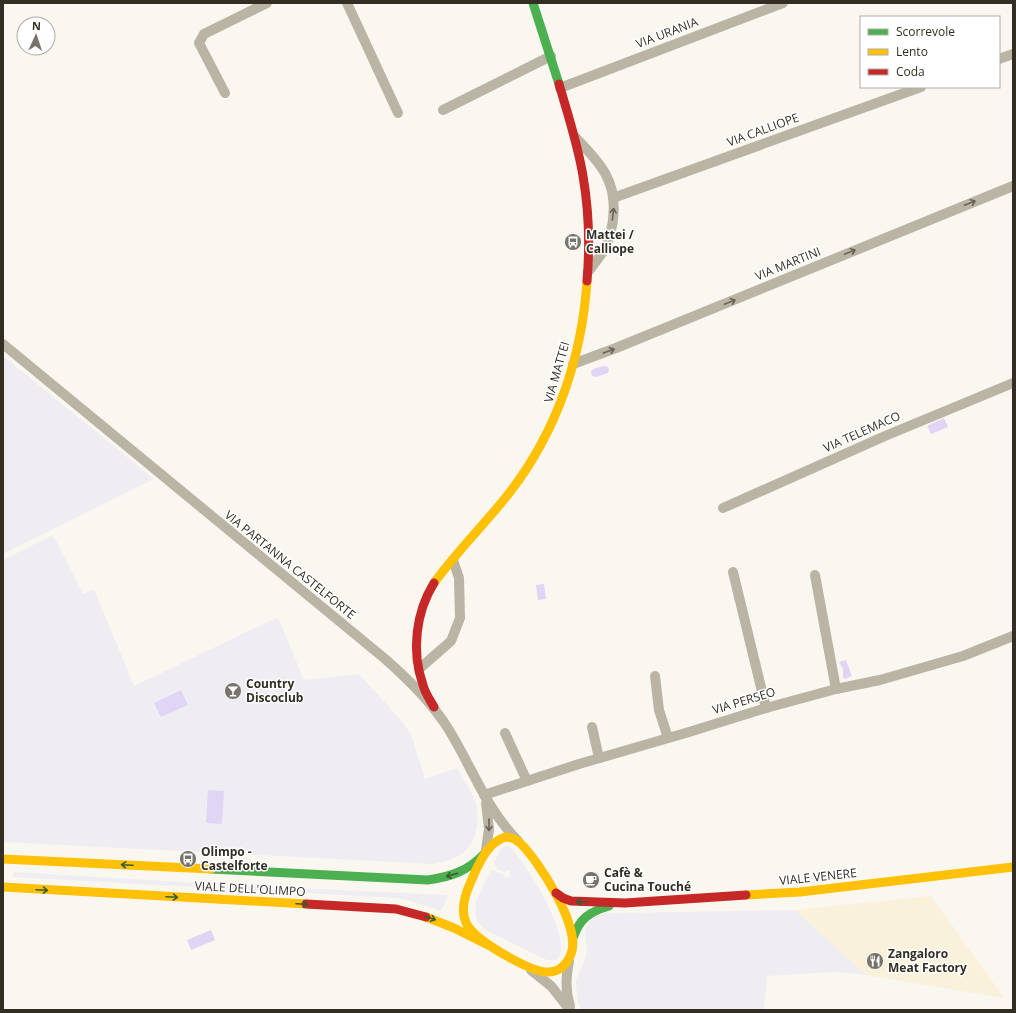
<svg xmlns="http://www.w3.org/2000/svg" width="1016" height="1013" font-family="'Open Sans',sans-serif">
  <rect width="100%" height="100%" fill="#faf7f0"/>
  <path fill="#f9f1d9" d="M 931,896 L 1004,998 L 866,975 L 795,910 Z"/>
  <g fill="#f0edf2">
    <path d="M 3,356 L 154,479 L 3,554 Z"/>
    <path d="M 53,535 L 83,594 L 94,589 L 134,686 L 278,617 L 304,680 L 359,674 L 399,718 L 411,734 L 425,779 L 457,768 C 464,780 472,792 476,804 C 478,812 478,818 477,826 C 473,852 456,861 432,864 L 3,842 L 3,560 Z"/>
    <path d="M 505,846 L 509,846 C 524,859 578,945 556,960 L 547,960 L 487,931 L 477,921 L 475,910 L 476,901 L 491,870 L 504,875 L 505,878 L 511,876 L 509,870 L 504,872 L 497,869 L 494,863 L 500,850 Z"/>
    <path d="M 13,872 L 251,886 L 251,890 L 13,877 Z"/>
    <path d="M 255,886 L 447,895 L 448,896 L 441,911 L 407,900 L 394,898 L 255,890 Z"/>
    <path d="M 795,910 L 866,975 L 835,972 L 767,976 L 764,1010 L 581,1010 L 578,1002 L 576,986 L 576,980 L 585,960 L 587,952 L 585,930 C 592,916 599,914 614,913 Z"/>
  </g>
  <g fill="#e0d5f4">
    <path d="M 603,366 L 608,367 L 609,370 L 608,373 L 596,377 L 592,376 L 591,372 L 593,369 Z"/>
    <path d="M 944,418 L 948,427 L 931,434 L 927,426 Z"/>
    <path d="M 544,584 L 546,599 L 538,600 L 536,585 Z"/>
    <path d="M 846,660 L 852,676 L 845,679 L 843,678 L 843,669 L 839,662 Z"/>
    <path d="M 181,690 L 188,705 L 161,717 L 154,703 Z"/>
    <path d="M 208,790 L 224,791 L 222,824 L 206,823 Z"/>
    <path d="M 211,930 L 215,940 L 191,950 L 187,940 Z"/>
  </g>
  <g fill="none" stroke-linecap="round" stroke-linejoin="round">
    <g stroke="#b9b4a4" stroke-width="10">
      <path d="M 347,3 L 398,113"/>
      <path d="M 999,59 L 1013,54"/>
      <path d="M 560,88 L 783,3"/>
      <path d="M 225,93 L 199,43 L 204,34 L 267,3"/>
      <path d="M 443,110 L 551,56"/>
      <path d="M 575,137 C 586,149 599,161 606,175 C 618,197 615,228 604,250 C 599,258 593,265 588,272"/>
      <path d="M 613,198 L 921,87"/>
      <path d="M 3,344 L 384,658 C 408,679 432,702 449,730 C 472,767 486,809 518,841"/>
      <path d="M 573,364 L 616,348 L 1013,186"/>
      <path d="M 723,508 L 885,436 L 1013,383"/>
      <path d="M 733,572 L 766,708"/>
      <path d="M 815,575 L 836,689"/>
      <path d="M 419,669 L 451,641 L 460,618 L 459,578 L 453,560"/>
      <path d="M 655,676 L 659,710 L 668,738"/>
      <path d="M 592,727 L 599,758"/>
      <path d="M 505,733 L 527,781"/>
      <path d="M 484,795 L 579,764 L 689,732 L 766,708 L 836,689 L 880,680 L 963,656 L 1013,636"/>
      <path d="M 486,850 L 489,829 L 486,803"/>
      <path d="M 569,961 C 566,977 565,990 570,1006"/>
      <path d="M 531,970 L 551,986 L 570,1010"/>
    </g>
    <g stroke="#4caf50" stroke-width="9">
      <path d="M 533,3 L 559,84"/>
      <path d="M 211,869 L 428,880 C 450,877 468,871 484,854"/>
      <path d="M 573,938 C 580,918 589,912 609,906"/>
    </g>
    <g stroke="#ffc107" stroke-width="9">
      <path d="M 434,583 C 457,551 486,523 510,492 C 557,431 582,357 587,281"/>
      <path d="M 505,837 C 510,837 515,839 519,842 C 538,859 582,928 571,954 C 567,964 561,971 550,972 C 532,974 482,943 471,930 C 467,926 465,921 464,916 C 461,900 470,884 476,870 C 483,856 489,843 505,837 Z"/>
      <path d="M 3,859 L 211,869"/>
      <path d="M 3,887 L 306,904"/>
      <path d="M 746,895 L 800,892 L 1013,867"/>
      <path d="M 426,917 L 454,928 L 488,945"/>
    </g>
    <g stroke="#c62828" stroke-width="9">
      <path d="M 559,84 C 568,115 578,145 583,176 C 589,211 590,246 587,281"/>
      <path d="M 434,707 C 430,700 425,693 423,685 C 411,651 416,612 434,583"/>
      <path d="M 556,893 L 563,898 L 571,901 L 625,903 L 746,895"/>
      <path d="M 306,904 L 396,909 L 426,917"/>
    </g>
  </g>
  <defs><path id="oneway-shaft" d="M-6 0H5M1.5-3L5.5 0L1.5 3" fill="none" stroke-width="1.6" stroke-linecap="round" stroke-linejoin="round"/></defs>
  <g stroke="#686457">
    <use href="#oneway-shaft" transform="translate(970 203) rotate(-22)"/>
    <use href="#oneway-shaft" transform="translate(613 214) rotate(-84)"/>
    <use href="#oneway-shaft" transform="translate(850 252) rotate(-22)"/>
    <use href="#oneway-shaft" transform="translate(730 302) rotate(-22)"/>
    <use href="#oneway-shaft" transform="translate(609 351) rotate(-20)"/>
    <use href="#oneway-shaft" transform="translate(489 825) rotate(90)"/>
  </g>
  <g stroke="#3b5b33">
    <use href="#oneway-shaft" transform="translate(127 865) rotate(-177)"/>
    <use href="#oneway-shaft" transform="translate(452 875) rotate(164)"/>
    <use href="#oneway-shaft" transform="translate(42 890) rotate(3)"/>
    <use href="#oneway-shaft" transform="translate(172 897) rotate(3)"/>
    <use href="#oneway-shaft" transform="translate(582 902) rotate(-180)"/>
    <use href="#oneway-shaft" transform="translate(302 904) rotate(3)"/>
    <use href="#oneway-shaft" transform="translate(430 918) rotate(19)"/>
  </g>
  <defs>
    <g id="bus-disc" transform="scale(0.9)"><circle r="9.5" fill="#78746b" stroke="#fff"/><path d="M-5-6H5V4H4V6H2V4H-2V6H-4V4H-5ZM-3.5-4V0h7V-4ZM-3.5 1.2v1.5H-2V1.2ZM2 1.2v1.5H3.5V1.2Z" fill="#fff"/></g>
    <g id="bar-disc" transform="scale(0.9)"><circle r="9.5" fill="#78746b" stroke="#fff"/><path d="M-6-5H6L.8 .8V4.5H3.5V6h-7V4.5H-.8V.8Z" fill="#fff"/></g>
    <g id="cafe-disc" transform="scale(0.9)"><circle r="9.5" fill="#78746b" stroke="#fff"/><path d="M-5.5-4.5H6V0H3Q3 3.5 0 3.5H-2.5Q-5.5 3.5-5.5 0ZM3-3.2v2h1.7v-2ZM-6 4.5H4V6H-6Z" fill="#fff"/></g>
    <g id="restaurant-disc" transform="scale(0.9)"><circle r="9.5" fill="#78746b" stroke="#fff"/><path d="M-5-6h1v4h1v-4h1v4h1v-4h1v5L-1.5 .5V6h-2V.5L-5-1ZM5-6V6H3V1.5H1.5Q1.5-4 5-6Z" fill="#fff"/></g>
  </defs>
  <g fill-rule="evenodd">
    <use href="#bus-disc" x="573" y="242"/>
    <use href="#bar-disc" x="233" y="691"/>
    <use href="#bus-disc" x="188" y="859"/>
    <use href="#cafe-disc" x="591" y="880"/>
    <use href="#restaurant-disc" x="875" y="961"/>
  </g>
  <g text-anchor="middle" stroke-width="3" stroke-linejoin="round" paint-order="stroke">
    <g font-size="12" fill="#322e23" stroke="#fff">
      <text transform="translate(667 33) rotate(-21)" y="4">VIA URANIA</text>
      <text transform="translate(763 130) rotate(-20)" y="4">VIA CALLIOPE</text>
      <text transform="translate(788 264) rotate(-22)" y="4">VIA MARTINI</text>
      <text transform="translate(557 372) rotate(-74)" y="4">VIA MATTEI</text>
      <text transform="translate(862 432) rotate(-24)" y="4">VIA TELEMACO</text>
      <text transform="translate(290 565) rotate(39)" y="4">VIA PARTANNA CASTELFORTE</text>
      <text transform="translate(744 701) rotate(-17)" y="4">VIA PERSEO</text>
      <text transform="translate(818 877) rotate(-6)" y="4">VIALE VENERE</text>
      <text transform="translate(250 889) rotate(3)" y="4">VIALE DELL'OLIMPO</text>
    </g>
    <g font-size="12" font-weight="bold" fill="#322e23" stroke="#fff" text-anchor="start">
      <text x="586" y="239">Mattei /<tspan x="586" dy="14">Calliope</tspan></text>
      <text x="246" y="688">Country<tspan x="246" dy="14">Discoclub</tspan></text>
      <text x="201" y="856">Olimpo -<tspan x="201" dy="14">Castelforte</tspan></text>
      <text x="604" y="877">Cafè &amp;<tspan x="604" dy="14">Cucina Touché</tspan></text>
      <text x="888" y="958">Zangaloro<tspan x="888" dy="14">Meat Factory</tspan></text>
    </g>
  </g>
  <rect width="1016" height="1013" fill="none" stroke="#322e23" stroke-width="8"/>
  <rect x="860" y="16" width="140" height="72" fill="#ffffff" stroke="#adaba7"/>
  <rect x="868" y="29" width="20" height="6" fill="#4caf50" stroke="#adaba7"/>
  <text x="896" y="36" font-size="12" fill="#322e23">Scorrevole</text>
  <rect x="868" y="49" width="20" height="6" fill="#ffc107" stroke="#adaba7"/>
  <text x="896" y="56" font-size="12" fill="#322e23">Lento</text>
  <rect x="868" y="69" width="20" height="6" fill="#c62828" stroke="#adaba7"/>
  <text x="896" y="76" font-size="12" fill="#322e23">Coda</text>
  <g transform="translate(36 36) rotate(3)"><circle r="19" fill="#ffffff" stroke="#adaba7"/>
  <path d="M0-3L7 15L0 10L-7 15Z" fill="#78746b"/>
  <text y="-6" font-size="11" font-weight="bold" text-anchor="middle" fill="#322e23">N</text>
  </g>
</svg>
